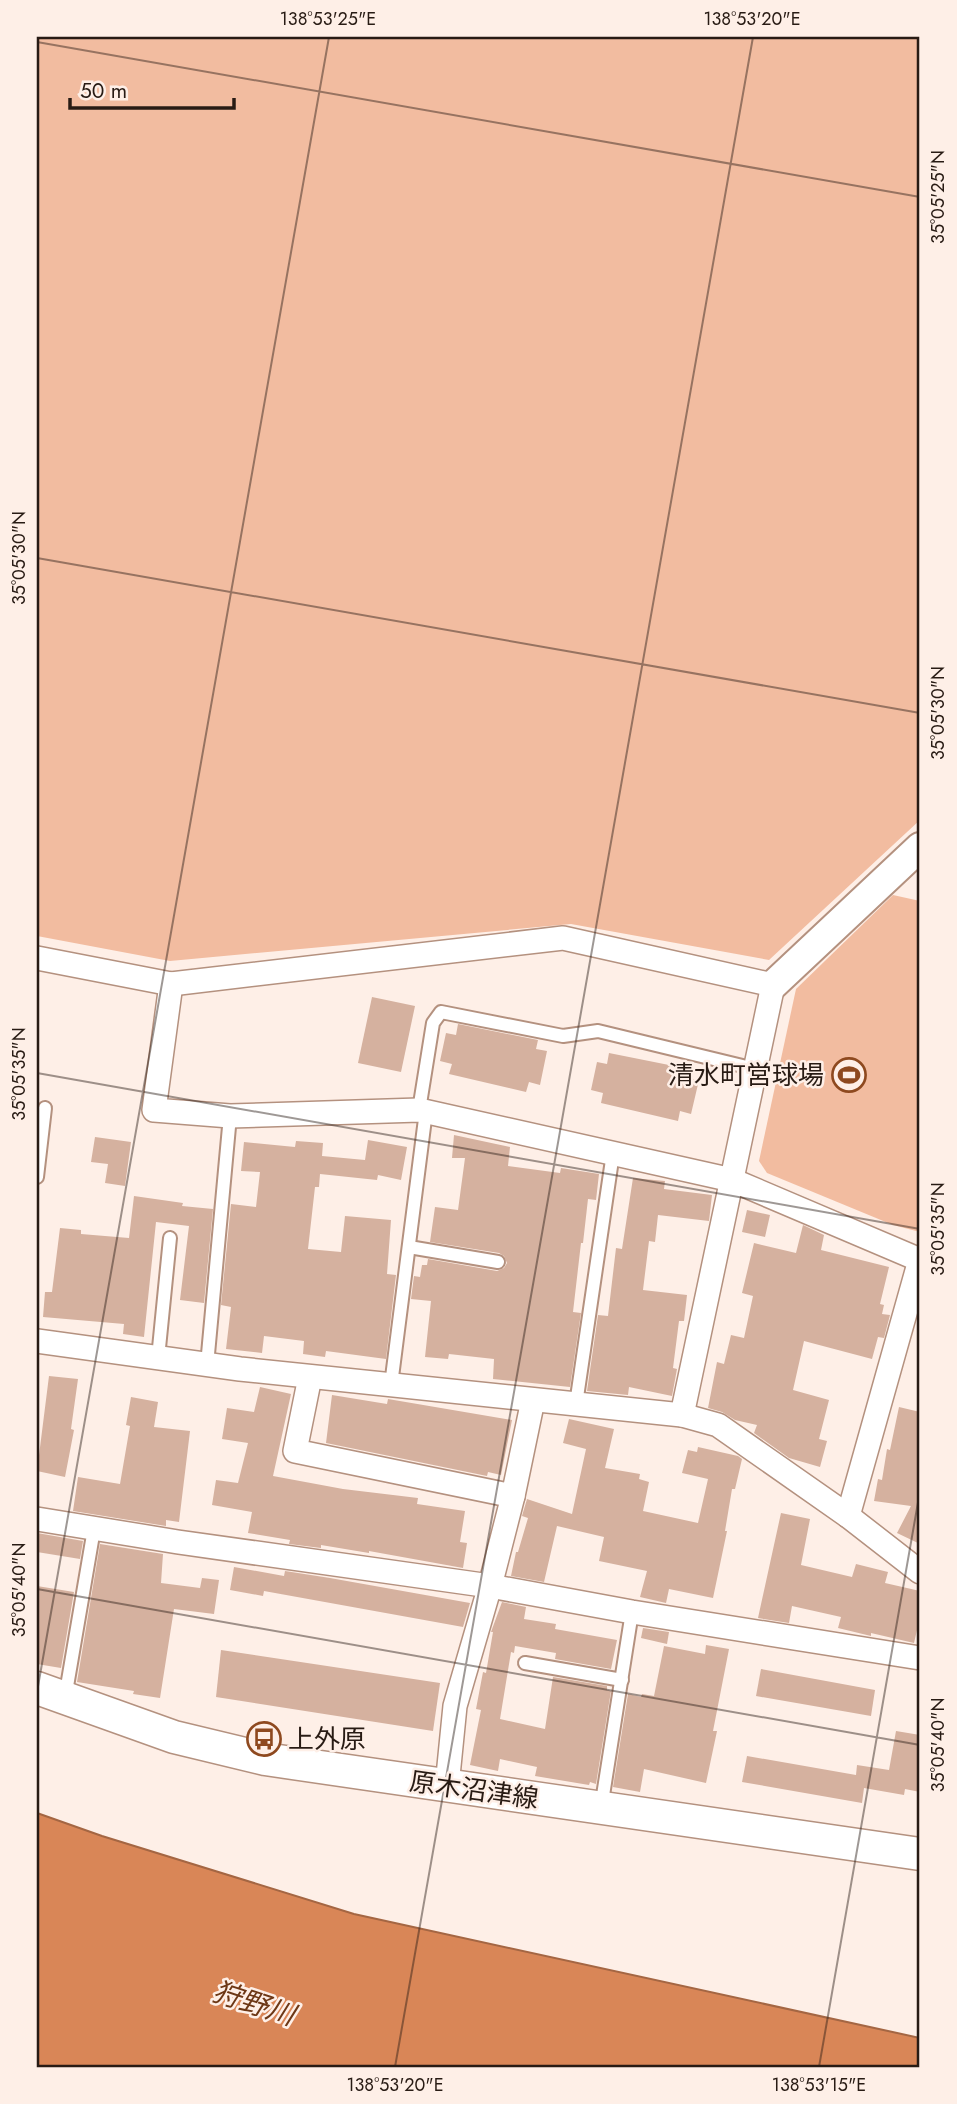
<svg xmlns="http://www.w3.org/2000/svg" width="957" height="2104" font-family="Jost,'Noto Sans JP',sans-serif">
  <rect width="100%" height="100%" fill="#feefe7"/>
  <g fill="#f2bca0">
    <path d="M 37,37 L 920,37 L 920,820 L 769,960 L 571,924 L 170,961 L 37,936 Z"/>
    <path d="M 893,895 L 920,901 L 920,1232 L 893,1225 L 767,1173 L 759,1161 L 796,989 Z"/>
  </g>
  <path fill="#d98657" stroke="#a46643" stroke-width="2" d="M 37,1813 L 102,1836 L 354,1914 L 920,2038 L 920,2067 L 37,2067 Z"/>
  <g fill="#d5b19f">
    <path d="M 372,997 L 415,1006 L 401,1072 L 358,1063 Z"/>
    <path d="M 458,1024 L 538,1040 L 536,1049 L 547,1051 L 540,1085 L 529,1082 L 526,1092 L 449,1074 L 452,1064 L 440,1061 L 446,1033 L 456,1035 Z"/>
    <path d="M 609,1053 L 689,1069 L 687,1078 L 699,1080 L 691,1114 L 680,1111 L 678,1121 L 601,1103 L 603,1093 L 591,1090 L 597,1062 L 607,1064 Z"/>
    <path d="M 454,1135 L 510,1147 L 508,1166 L 560,1173 L 561,1168 L 599,1174 L 596,1200 L 588,1199 L 583,1243 L 581,1243 L 573,1312 L 581,1313 L 570,1387 L 493,1379 L 494,1359 L 449,1354 L 448,1359 L 425,1357 L 431,1301 L 411,1299 L 414,1276 L 420,1277 L 422,1265 L 427,1265 L 428,1259 L 497,1271 L 504,1268 L 507,1263 L 504,1256 L 499,1253 L 430,1242 L 435,1207 L 458,1210 L 465,1158 L 452,1158 Z"/>
    <path d="M 95,1137 L 131,1142 L 125,1186 L 105,1183 L 108,1164 L 91,1162 Z"/>
    <path d="M 368,1140 L 407,1147 L 401,1180 L 378,1175 L 377,1180 L 320,1174 L 319,1187 L 315,1187 L 308,1249 L 341,1252 L 345,1216 L 391,1220 L 387,1274 L 396,1275 L 386,1359 L 326,1351 L 325,1357 L 303,1354 L 304,1341 L 264,1336 L 262,1353 L 226,1349 L 231,1307 L 221,1305 L 231,1204 L 256,1207 L 260,1172 L 241,1171 L 244,1142 L 295,1147 L 296,1141 L 323,1143 L 322,1156 L 365,1160 Z"/>
    <path d="M 633,1178 L 665,1181 L 664,1189 L 712,1195 L 709,1221 L 658,1215 L 655,1242 L 649,1241 L 643,1290 L 687,1295 L 684,1321 L 679,1321 L 673,1368 L 677,1369 L 672,1396 L 629,1387 L 628,1395 L 587,1391 L 598,1315 L 608,1316 L 616,1248 L 622,1249 Z"/>
    <path d="M 134,1196 L 183,1203 L 182,1206 L 213,1209 L 204,1303 L 180,1300 L 189,1226 L 156,1222 L 144,1337 L 123,1334 L 124,1324 L 43,1317 L 45,1292 L 52,1292 L 60,1228 L 81,1230 L 81,1234 L 129,1238 Z"/>
    <path d="M 747,1210 L 770,1215 L 765,1237 L 742,1232 Z"/>
    <path d="M 803,1225 L 824,1235 L 821,1250 L 889,1267 L 880,1304 L 884,1305 L 882,1314 L 890,1315 L 884,1338 L 878,1337 L 872,1359 L 804,1341 L 793,1390 L 829,1400 L 819,1439 L 827,1441 L 820,1467 L 789,1458 L 754,1433 L 757,1425 L 735,1420 L 722,1412 L 708,1408 L 717,1362 L 724,1364 L 731,1335 L 744,1338 L 753,1296 L 742,1293 L 754,1243 L 796,1253 Z"/>
    <path d="M 49,1376 L 78,1379 L 71,1429 L 74,1430 L 65,1477 L 37,1471 Z"/>
    <path d="M 260,1387 L 291,1394 L 273,1476 L 343,1489 L 418,1498 L 417,1504 L 465,1511 L 460,1542 L 467,1543 L 463,1568 L 369,1551 L 369,1553 L 321,1545 L 321,1548 L 289,1544 L 290,1540 L 248,1533 L 252,1512 L 212,1505 L 216,1480 L 238,1483 L 248,1443 L 222,1439 L 227,1408 L 254,1412 Z"/>
    <path d="M 332,1395 L 387,1404 L 388,1399 L 512,1420 L 501,1475 L 488,1472 L 487,1476 L 326,1443 Z"/>
    <path d="M 131,1397 L 158,1402 L 154,1427 L 190,1431 L 179,1522 L 166,1520 L 166,1526 L 73,1511 L 78,1477 L 120,1484 L 130,1426 L 126,1425 Z"/>
    <path d="M 899,1407 L 920,1412 L 920,1544 L 897,1533 L 911,1506 L 874,1501 L 878,1479 L 882,1480 L 887,1449 L 890,1450 Z"/>
    <path d="M 569,1419 L 614,1429 L 605,1468 L 640,1474 L 639,1479 L 649,1482 L 643,1511 L 698,1523 L 708,1479 L 682,1473 L 688,1450 L 697,1452 L 698,1447 L 738,1456 L 742,1459 L 735,1489 L 732,1489 L 725,1531 L 727,1531 L 713,1598 L 669,1589 L 666,1603 L 640,1597 L 647,1571 L 599,1561 L 604,1537 L 557,1526 L 544,1582 L 511,1576 L 516,1552 L 518,1552 L 528,1518 L 522,1516 L 527,1499 L 572,1514 L 586,1449 L 563,1443 Z"/>
    <path d="M 781,1513 L 810,1519 L 801,1565 L 852,1577 L 856,1564 L 888,1572 L 885,1583 L 920,1591 L 920,1617 L 914,1643 L 871,1633 L 871,1636 L 838,1628 L 841,1617 L 792,1606 L 789,1623 L 758,1618 Z"/>
    <path d="M 37,1533 L 83,1541 L 80,1559 L 37,1552 Z"/>
    <path d="M 100,1544 L 163,1554 L 161,1583 L 200,1588 L 202,1578 L 219,1580 L 214,1614 L 174,1609 L 160,1698 L 133,1694 L 134,1691 L 77,1682 Z"/>
    <path d="M 234,1567 L 284,1576 L 285,1571 L 330,1578 L 470,1603 L 463,1627 L 264,1591 L 263,1596 L 230,1590 Z"/>
    <path d="M 37,1586 L 74,1592 L 61,1668 L 37,1664 Z"/>
    <path d="M 502,1602 L 526,1607 L 524,1619 L 556,1624 L 555,1629 L 617,1640 L 611,1669 L 555,1659 L 556,1653 L 515,1646 L 514,1653 L 511,1652 L 500,1719 L 545,1729 L 553,1677 L 607,1686 L 607,1690 L 611,1691 L 596,1784 L 590,1782 L 589,1785 L 535,1776 L 537,1767 L 500,1759 L 498,1771 L 470,1765 L 481,1710 L 476,1709 L 483,1672 L 486,1673 L 493,1632 L 491,1632 Z"/>
    <path d="M 643,1628 L 669,1632 L 667,1644 L 641,1638 Z"/>
    <path d="M 706,1645 L 729,1649 L 713,1731 L 717,1731 L 706,1783 L 644,1769 L 640,1792 L 613,1787 L 628,1694 L 641,1697 L 642,1694 L 654,1696 L 664,1646 L 705,1654 Z"/>
    <path d="M 221,1650 L 440,1683 L 433,1731 L 216,1697 Z"/>
    <path d="M 761,1669 L 875,1690 L 871,1716 L 756,1696 Z"/>
    <path d="M 896,1731 L 920,1735 L 920,1792 L 905,1789 L 904,1795 L 864,1788 L 862,1803 L 742,1782 L 747,1756 L 856,1775 L 857,1765 L 889,1770 Z"/>
  </g>
  <g fill="none" stroke-linecap="round" stroke-linejoin="round">
    <g stroke="#b4917f" stroke-width="16">
      <g id="service">
        <path d="M 419,1110 L 433,1023 L 441,1012 L 563,1036 L 598,1031 L 755,1069"/>
        <path d="M 37,1177 L 45,1108"/>
        <path d="M 409,1247 L 498,1262"/>
        <path d="M 158,1358 L 170,1238"/>
        <path d="M 207,1365 L 230,1116"/>
        <path d="M 391,1385 L 426,1111"/>
        <path d="M 576,1404 L 613,1153"/>
        <path d="M 525,1663 L 622,1680"/>
        <path d="M 65,1698 L 94,1529"/>
        <path d="M 601,1808 L 632,1612"/>
      </g>
    </g>
    <g stroke="#b4917f" stroke-width="26">
      <g id="minor">
        <path d="M 37,958 L 171,984 L 563,938 L 773,985 L 682,1415"/>
        <path d="M 171,984 L 154,1110 L 230,1116 L 419,1110 L 732,1180 L 920,1260"/>
        <path d="M 37,1341 L 240,1369 L 682,1415 L 718,1425 L 848,1516 L 920,1572"/>
        <path d="M 310,1377 L 295,1451 L 513,1496"/>
        <path d="M 848,1516 L 920,1260"/>
        <path d="M 37,1519 L 178,1542 L 490,1586 L 632,1612 L 920,1658"/>
        <path d="M 447,1786 L 455,1706 L 490,1586 L 513,1496 L 533,1400"/>
      </g>
    </g>
    <g stroke="#b4917f" stroke-width="32">
      <path id="tertiary" d="M 773,985 L 920,847"/>
    </g>
    <g stroke="#b4917f" stroke-width="35">
      <path id="secondary" d="M 37,1688 L 174,1737 L 265,1759 L 920,1854"/>
    </g>
    <use href="#service" stroke="#fff" stroke-width="12"/>
    <use href="#minor" stroke="#fff" stroke-width="23"/>
    <use href="#tertiary" stroke="#fff" stroke-width="28"/>
    <use href="#secondary" stroke="#fff" stroke-width="32"/>
  </g>
  <path fill="none" stroke="#281b14" stroke-width="2" stroke-opacity="0.45" d="M 37,42 L 920,197M 37,558 L 920,713M 37,1073 L 920,1229M 37,1589 L 920,1745M 37,1692 L 329,37M 395,2067 L 753,37M 819,2067 L 920,1491"/>
  <defs>
    <g id="stadium-ring" transform="scale(1.75)"><circle r="9.5" fill="#feefe7" stroke="#8e491f" stroke-width="1.5"/><path d="M0-5a6.5 5 0 1 0 0 10a6.5 5 0 1 0 0-10ZM-3.5-1.8h7v3.6h-7Z" fill="#8e491f"/></g>
    <g id="bus-ring" transform="scale(1.75)"><circle r="9.5" fill="#feefe7" stroke="#8e491f" stroke-width="1.5"/><path d="M-5-6H5V4H4V6H2V4H-2V6H-4V4H-5ZM-3.5-4V0h7V-4ZM-3.5 1.2v1.5H-2V1.2ZM2 1.2v1.5H3.5V1.2Z" fill="#8e491f"/></g>
  </defs>
  <g fill-rule="evenodd">
    <use href="#stadium-ring" x="849" y="1075"/>
    <use href="#bus-ring" x="264" y="1739"/>
  </g>
  <g text-anchor="middle" stroke-width="5" stroke-linejoin="round" paint-order="stroke">
    <g font-size="26" fill="#281b14" stroke="#feefe7" text-anchor="end">
      <text x="824" y="1084">清水町営球場</text>
      <text x="288" y="1748" text-anchor="start">上外原</text>
    </g>
    <g font-size="26" fill="#281b14" stroke="#feefe7">
      <text transform="translate(474 1790) rotate(8)" y="9">原木沼津線</text>
    </g>
    <g font-size="28" font-style="italic" fill="#6d3715" stroke="#feefe7">
      <text transform="translate(254 2003) rotate(18)" y="10">狩野川</text>
    </g>
  </g>
  <rect width="957" height="2104" fill="none" stroke="#feefe7" stroke-width="77"/>
  <path d="M70 98v10h164v-10" fill="none" stroke="#281b14" stroke-width="3.5"/>
  <text x="80" y="98" font-size="21" fill="#281b14" stroke="#feefe7" stroke-width="5" paint-order="stroke">50 m</text>
  <rect x="38" y="38" width="880" height="2028" fill="none" stroke="#281b14" stroke-width="2.5"/>
  <g font-size="18" text-anchor="middle" fill="#281b14">
    <text x="328" y="25">138°53'25"E</text>
    <text x="752" y="25">138°53'20"E</text>
    <text transform="translate(938 197) rotate(-90)" y="6">35°05'25"N</text>
    <text transform="translate(19 558) rotate(-90)" y="6">35°05'30"N</text>
    <text transform="translate(938 713) rotate(-90)" y="6">35°05'30"N</text>
    <text transform="translate(19 1074) rotate(-90)" y="6">35°05'35"N</text>
    <text transform="translate(938 1229) rotate(-90)" y="6">35°05'35"N</text>
    <text transform="translate(19 1590) rotate(-90)" y="6">35°05'40"N</text>
    <text transform="translate(938 1745) rotate(-90)" y="6">35°05'40"N</text>
    <text x="395" y="2091">138°53'20"E</text>
    <text x="819" y="2091">138°53'15"E</text>
  </g>
</svg>
